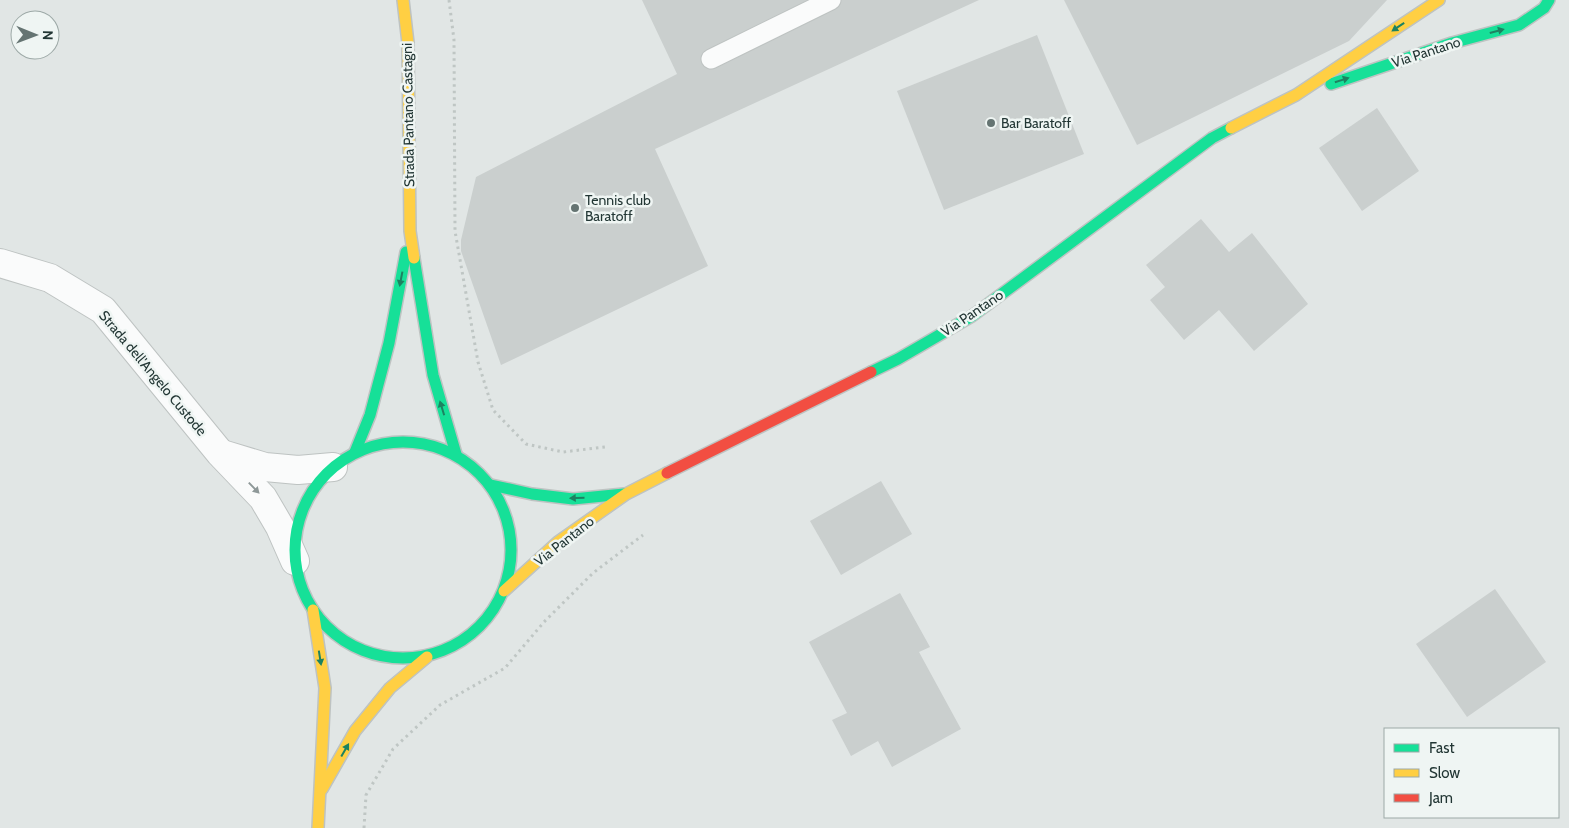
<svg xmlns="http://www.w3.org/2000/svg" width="1569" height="828" font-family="Cabin,sans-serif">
  <rect width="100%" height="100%" fill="#e1e6e5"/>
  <g fill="#cacfce">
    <path d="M 642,0 L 979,0 L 655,149 L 708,266 L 501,365 L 461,251 L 461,240 L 476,177 L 677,74 Z"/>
    <path d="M 1064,0 L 1387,0 L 1349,41 L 1137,145 Z"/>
    <path d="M 1037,35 L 1084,154 L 944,210 L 897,91 Z"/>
    <path d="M 1377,108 L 1419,171 L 1362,211 L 1319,148 Z"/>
    <path d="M 1201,219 L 1229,252 L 1252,233 L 1308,304 L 1254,351 L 1219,310 L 1184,340 L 1150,300 L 1165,287 L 1146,265 Z"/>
    <path d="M 881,481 L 912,534 L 841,575 L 810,521 Z"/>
    <path d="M 1495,589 L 1546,662 L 1467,717 L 1416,644 Z"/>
    <path d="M 900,593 L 930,647 L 919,652 L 961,729 L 892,767 L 878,741 L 851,756 L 832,720 L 847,713 L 809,642 Z"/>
  </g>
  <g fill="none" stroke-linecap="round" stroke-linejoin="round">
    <g stroke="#bec3c2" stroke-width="21">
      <path id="lane" d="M 711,59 L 831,0"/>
    </g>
    <g stroke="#bec3c2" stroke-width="30">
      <g id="street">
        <path d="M 0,263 L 50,278 L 103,310 L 220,453 L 263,498 L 280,527 L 295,561"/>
        <path d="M 222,454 L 265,467 L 298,470 L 333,467"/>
      </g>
    </g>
    <g stroke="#bec3c2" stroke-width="14">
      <g id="fast">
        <path d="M 1331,84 L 1452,43 L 1519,25 L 1544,8 L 1549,0"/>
        <path d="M 414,258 L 433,375 L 456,454"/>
        <path d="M 871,372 L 898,359 L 972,316 L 1212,138 L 1231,128"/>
        <circle cx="403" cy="550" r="108"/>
        <path d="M 355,452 L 370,415 L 389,343 L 406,252"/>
        <path d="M 491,485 L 532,494 L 573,499 L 624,494"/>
      </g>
    </g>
    <g stroke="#bec3c2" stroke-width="14">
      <g id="slow">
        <path d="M 403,0 L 408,43 L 410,231 L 414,258"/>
        <path d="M 1231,128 L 1296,95 L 1439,0"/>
        <path d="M 504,591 L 558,542 L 626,494 L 667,473"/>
        <path d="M 313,610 L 325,688 L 318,828"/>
        <path d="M 322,789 L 355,731 L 390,688 L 427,657"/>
      </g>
    </g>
    <g stroke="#bec3c2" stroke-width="14">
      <path id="jam" d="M 667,473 L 871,372"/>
    </g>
    <g stroke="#bfc6c4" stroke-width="3" stroke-dasharray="2.5 4" stroke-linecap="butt">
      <path d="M 449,0 L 454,40 L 455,231 L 478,362 L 493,410 L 526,444 L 563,452 L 605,447"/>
      <path d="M 364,828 L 366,795 L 393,749 L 440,705 L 505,668 L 544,622 L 593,573 L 643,535"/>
    </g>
    <use href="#lane" stroke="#fafbfb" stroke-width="19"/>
    <use href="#street" stroke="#fafbfb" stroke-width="28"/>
    <use href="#fast" stroke="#16e098" stroke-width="11"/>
    <use href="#slow" stroke="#ffcf43" stroke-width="11"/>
    <use href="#jam" stroke="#f24e42" stroke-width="11"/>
  </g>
  <defs><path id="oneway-solid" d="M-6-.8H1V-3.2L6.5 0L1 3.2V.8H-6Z" transform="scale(1.25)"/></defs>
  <g fill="#1d8261">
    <use href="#oneway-solid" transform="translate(1398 27) rotate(146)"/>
    <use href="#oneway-solid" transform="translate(1497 31) rotate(-15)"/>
    <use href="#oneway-solid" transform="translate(1342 80) rotate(-18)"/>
    <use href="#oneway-solid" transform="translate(401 279) rotate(101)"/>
    <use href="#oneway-solid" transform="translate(442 408) rotate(-107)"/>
    <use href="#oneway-solid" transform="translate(577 498) rotate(178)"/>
    <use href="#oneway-solid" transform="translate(320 658) rotate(81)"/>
    <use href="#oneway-solid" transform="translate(345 750) rotate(-60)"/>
  </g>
  <use fill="#8e9898" href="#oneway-solid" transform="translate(254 488) rotate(46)"/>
  <g fill="#657472" stroke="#eff5f3" stroke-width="2">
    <circle cx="991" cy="123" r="5"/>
    <circle cx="575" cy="208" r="5"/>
  </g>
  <g text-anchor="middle" stroke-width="5" stroke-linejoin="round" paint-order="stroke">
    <g font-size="14" fill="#223634" stroke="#eff5f3">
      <text transform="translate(1426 52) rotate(-18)" y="5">Via Pantano</text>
      <text transform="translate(408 115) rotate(-91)" y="5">Strada Pantano Castagni</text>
      <text transform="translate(972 313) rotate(-34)" y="5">Via Pantano</text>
      <text transform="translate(153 373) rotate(50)" y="5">Strada dell'Angelo Custode</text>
      <text transform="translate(564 541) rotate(-38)" y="5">Via Pantano</text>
    </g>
    <g font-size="14" fill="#223634" stroke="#eff5f3" text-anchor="start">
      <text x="1001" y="128">Bar Baratoff</text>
      <text x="585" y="205">Tennis club<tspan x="585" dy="16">Baratoff</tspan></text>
    </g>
  </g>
  <rect x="1384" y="728" width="175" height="90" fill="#eff5f3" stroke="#9da9a7"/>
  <rect x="1394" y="744" width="25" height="8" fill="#16e098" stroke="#9da9a7"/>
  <text x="1429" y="753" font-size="15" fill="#223634">Fast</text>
  <rect x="1394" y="769" width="25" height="8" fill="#ffcf43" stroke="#9da9a7"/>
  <text x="1429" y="778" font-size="15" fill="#223634">Slow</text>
  <rect x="1394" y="794" width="25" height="8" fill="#f24e42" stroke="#9da9a7"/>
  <text x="1429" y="803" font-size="15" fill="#223634">Jam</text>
  <g transform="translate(35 35) rotate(91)"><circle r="24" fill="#eff5f3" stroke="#9da9a7"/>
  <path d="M0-4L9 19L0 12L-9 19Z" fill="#657472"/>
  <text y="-8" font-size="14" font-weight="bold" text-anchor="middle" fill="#223634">N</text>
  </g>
</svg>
